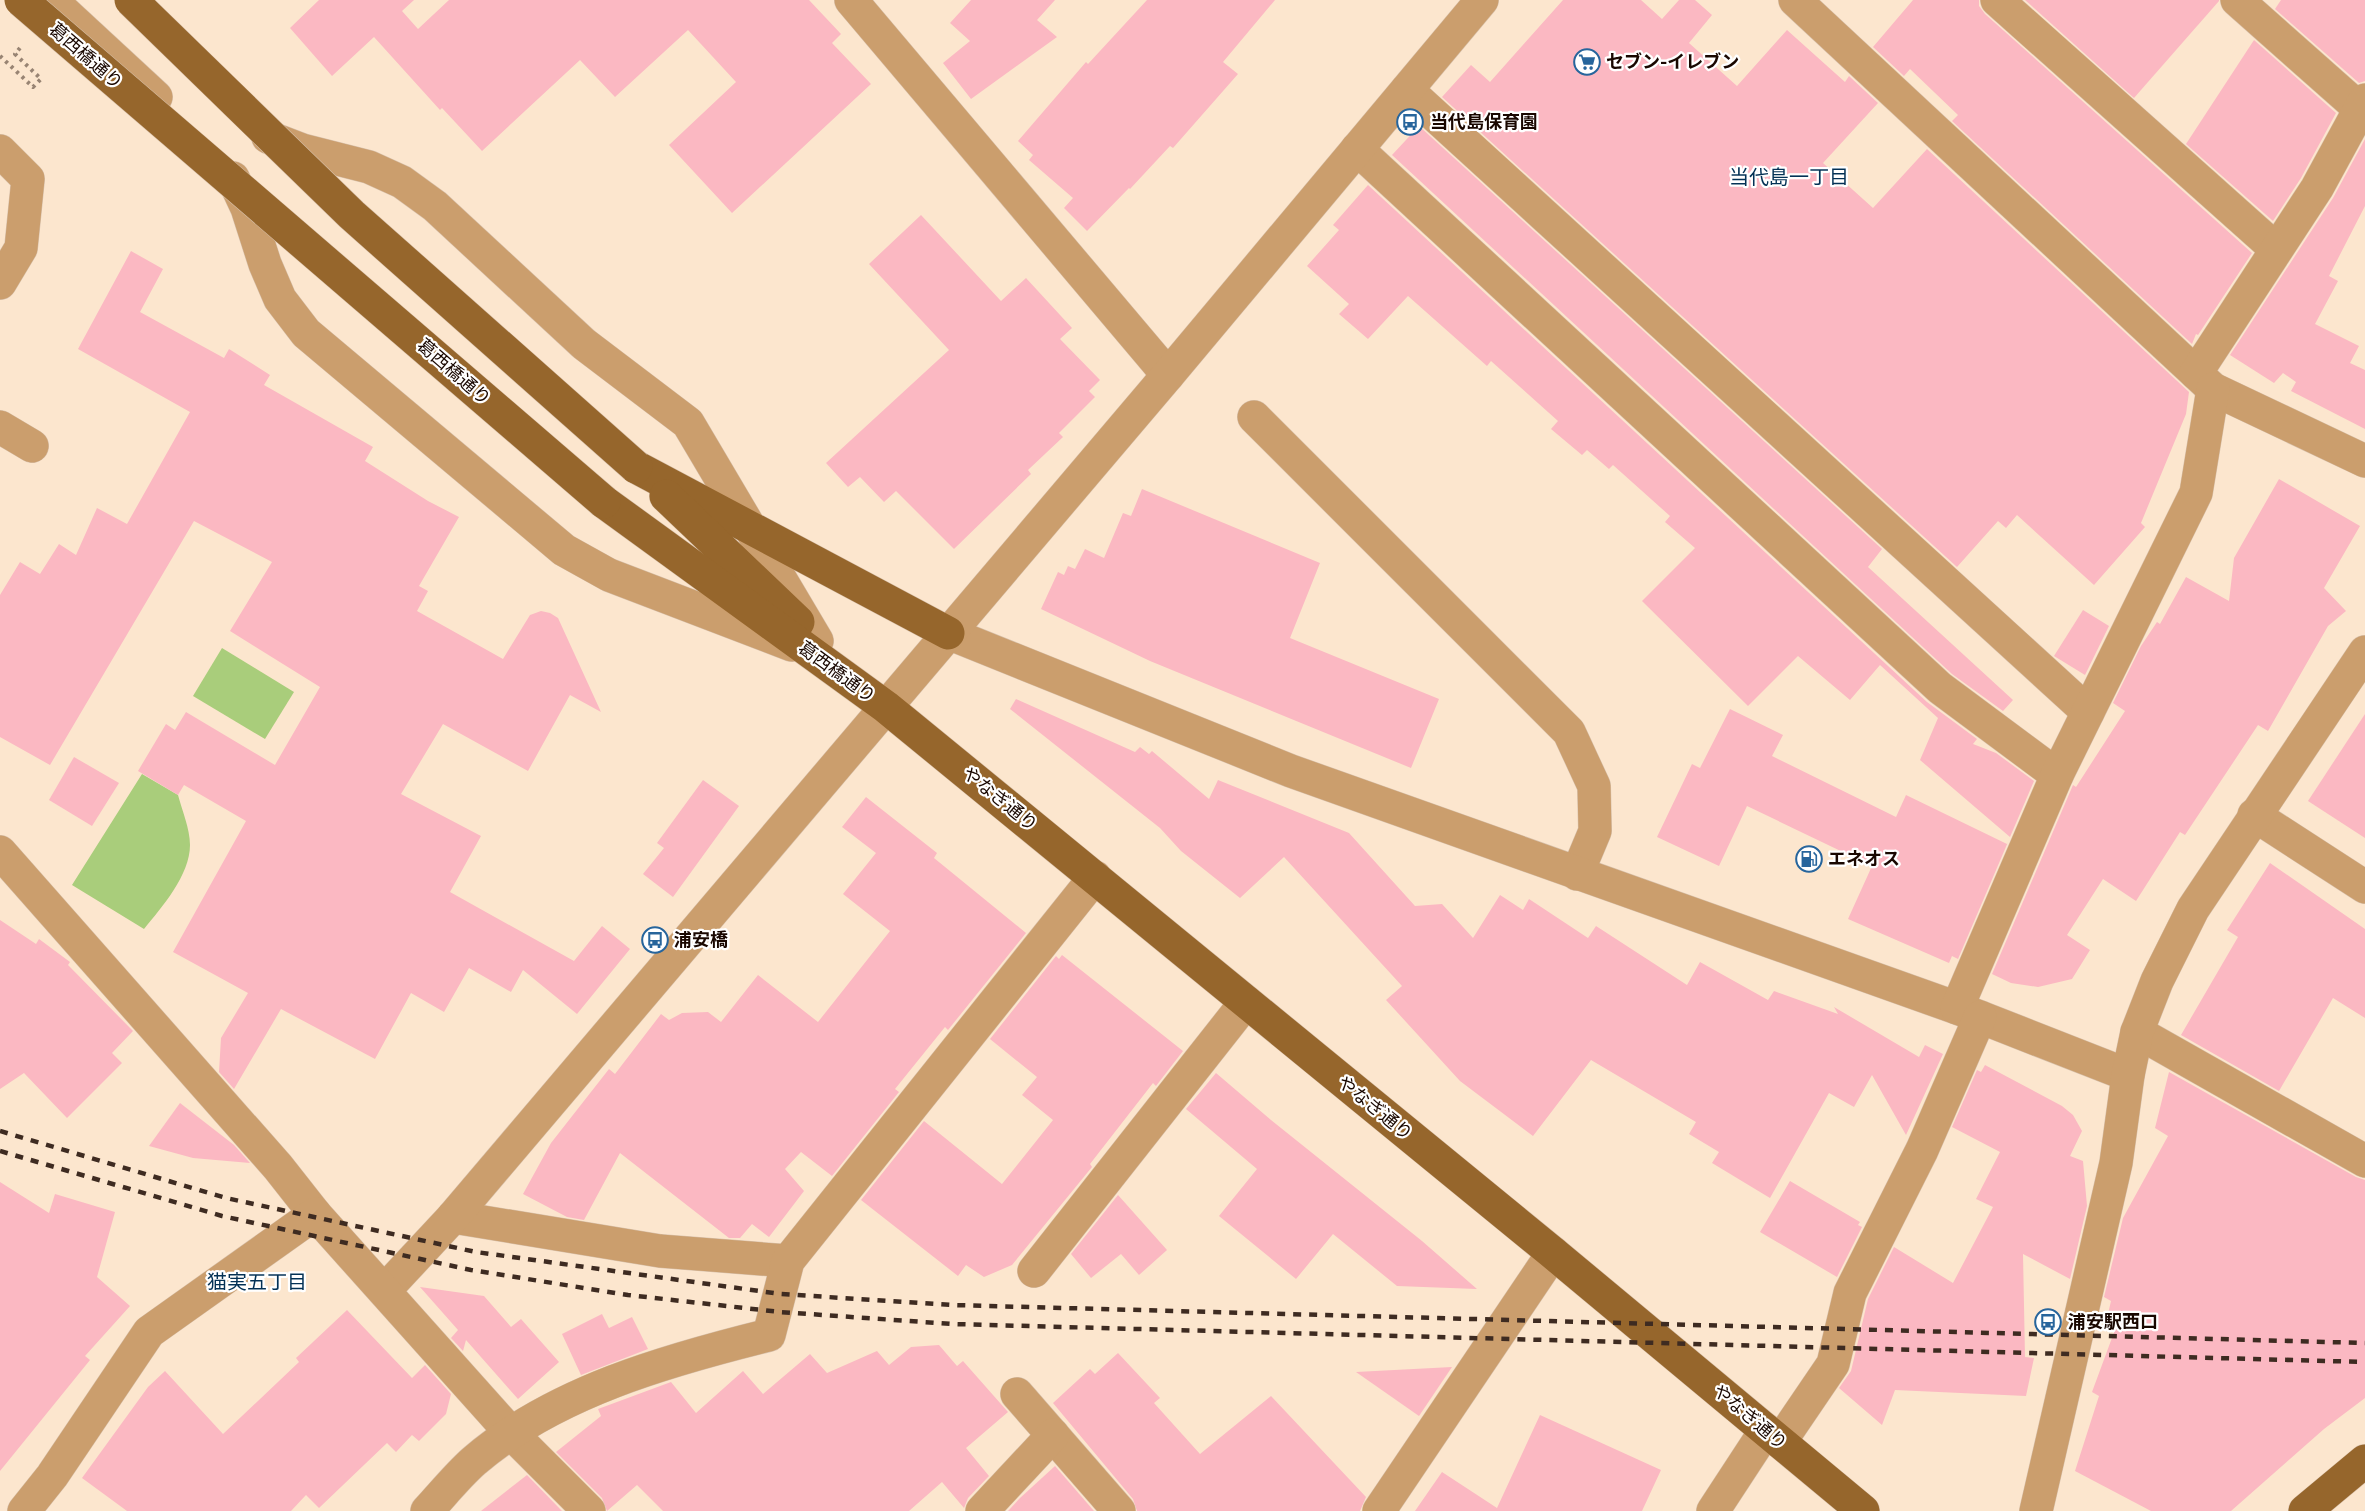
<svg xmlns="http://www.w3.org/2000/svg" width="2365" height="1511" font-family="'Titillium Web','Noto Sans JP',sans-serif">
  <rect width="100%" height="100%" fill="#fce6ce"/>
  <g fill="#a9cd7b">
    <path d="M 222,648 L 294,692 L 265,739 L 193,696 Z"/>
    <path d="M 142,774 L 178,795 C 182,810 190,829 190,845 C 190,875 162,907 144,929 L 72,885 Z"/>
  </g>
  <g fill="#fbb8c2">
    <path d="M 319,0 L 414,0 L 402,11 L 418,29 L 449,0 L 809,0 L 841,34 L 832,43 L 871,84 L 732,213 L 669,145 L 736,82 L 688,30 L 615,97 L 580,60 L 482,151 L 442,108 L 440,110 L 374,37 L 332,76 L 290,28 Z"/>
    <path d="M 971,0 L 1055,0 L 1037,20 L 1057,37 L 971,99 L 943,63 L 970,41 L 950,23 Z"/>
    <path d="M 1147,0 L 1275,0 L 1223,62 L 1238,74 L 1173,148 L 1170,146 L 1130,189 L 1129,188 L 1087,231 L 1064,208 L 1073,198 L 1029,160 L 1033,155 L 1018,141 L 1086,62 L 1088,64 Z"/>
    <path d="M 1563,0 L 1641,0 L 1662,19 L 1679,0 L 1695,0 L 1712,15 L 1689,43 L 1737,86 L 1787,30 L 1845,82 L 1849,76 L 1878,103 L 1823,163 L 1873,208 L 1927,149 L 2189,392 L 2186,414 L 2141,523 L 2145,527 L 2094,585 L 2017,515 L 2006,528 L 1998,521 L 1957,567 L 1442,97 L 1471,65 L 1490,82 Z"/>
    <path d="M 1913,0 L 1979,0 L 1979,6 L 1985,14 L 2252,253 L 2198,335 L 2196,334 L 2192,344 L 1952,121 L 1958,115 L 1910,69 L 1904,76 L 1873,47 Z"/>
    <path d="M 2025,0 L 2219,0 L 2219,1 L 2134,98 Z"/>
    <path d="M 2281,0 L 2365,0 L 2365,81 L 2359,83 L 2275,9 Z"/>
    <path d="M 2254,40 L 2336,113 L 2301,178 L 2273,221 L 2186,144 Z"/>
    <path d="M 1419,126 L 1882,549 L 1868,567 L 2013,700 L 2003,711 L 1952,674 L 1392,155 Z"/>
    <path d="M 2365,139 L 2365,206 L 2329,276 L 2338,281 L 2315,324 L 2359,346 L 2350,363 L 2365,370 L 2365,429 L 2291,391 L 2296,382 L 2283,373 L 2274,383 L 2230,355 L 2333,198 Z"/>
    <path d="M 1368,185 L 1927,702 L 1977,739 L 1973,744 L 1996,753 L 2034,781 L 2010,837 L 1920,760 L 1938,718 L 1880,665 L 1850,700 L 1798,656 L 1748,706 L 1642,601 L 1695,548 L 1665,522 L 1670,516 L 1613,465 L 1609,469 L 1587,450 L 1582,455 L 1551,429 L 1558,421 L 1491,361 L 1487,366 L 1408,296 L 1368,339 L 1339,314 L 1349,304 L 1307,266 L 1339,230 L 1333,225 Z"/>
    <path d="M 921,215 L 1001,301 L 1026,278 L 1072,328 L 1060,339 L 1100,380 L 1089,391 L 1095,397 L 1059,433 L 1063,437 L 1028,470 L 1031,474 L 954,549 L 896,491 L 884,502 L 860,477 L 848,487 L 826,463 L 949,350 L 869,264 Z"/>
    <path d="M 131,251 L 163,269 L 140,312 L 224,358 L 229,349 L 270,375 L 264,385 L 373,447 L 365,461 L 428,501 L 459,517 L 419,586 L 428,591 L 417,611 L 503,659 L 530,615 L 541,611 L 550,613 L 558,618 L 601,712 L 570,695 L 528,771 L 443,724 L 401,794 L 481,836 L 450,892 L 574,961 L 602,926 L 630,949 L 577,1014 L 523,970 L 511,992 L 469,968 L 444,1012 L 411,993 L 375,1059 L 281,1009 L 234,1089 L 219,1072 L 221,1038 L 248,993 L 173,952 L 246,821 L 184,785 L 178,795 L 138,771 L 166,724 L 175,730 L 186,712 L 275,765 L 320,687 L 230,631 L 272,562 L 194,521 L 50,765 L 0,737 L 0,595 L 20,562 L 40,574 L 59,544 L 76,555 L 97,508 L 127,524 L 190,412 L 78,349 Z"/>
    <path d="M 2279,479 L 2360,526 L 2324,588 L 2346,611 L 2328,626 L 2268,731 L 2258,725 L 2185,835 L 2180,832 L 2136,901 L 2103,879 L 2067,935 L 2090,950 L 2072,979 L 2038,987 L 2011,983 L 1992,974 L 2073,785 L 2076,787 L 2125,711 L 2113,703 L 2141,646 L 2157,622 L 2160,624 L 2186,577 L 2229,601 L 2234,558 Z"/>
    <path d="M 1142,489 L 1320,563 L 1290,638 L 1439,699 L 1411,768 L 1150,661 L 1041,609 L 1058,572 L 1064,575 L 1068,566 L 1075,569 L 1085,549 L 1104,558 L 1123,513 L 1131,516 Z"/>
    <path d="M 2083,610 L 2109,626 L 2085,675 L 2054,656 Z"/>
    <path d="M 1016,699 L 1135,752 L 1140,747 L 1149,754 L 1152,751 L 1209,799 L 1218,780 L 1349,833 L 1415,906 L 1442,904 L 1473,938 L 1500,895 L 1523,910 L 1529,899 L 1588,938 L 1596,926 L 1687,985 L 1700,962 L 1768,1000 L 1774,991 L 1838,1014 L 1834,1007 L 1919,1057 L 1925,1045 L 1943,1054 L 1906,1135 L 1872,1075 L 1854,1107 L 1829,1093 L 1770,1198 L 1712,1163 L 1719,1152 L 1689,1134 L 1696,1122 L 1591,1060 L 1533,1136 L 1460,1081 L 1386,1000 L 1402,986 L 1284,857 L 1240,898 L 1181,851 L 1160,828 L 1010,709 Z"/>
    <path d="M 1730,709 L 1783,735 L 1772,756 L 1896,817 L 1906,795 L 2007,844 L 2008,842 L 1958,959 L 1952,956 L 1949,963 L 1848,919 L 1872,866 L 1747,806 L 1719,866 L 1657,837 L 1692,764 L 1700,768 Z"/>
    <path d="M 2365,714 L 2365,838 L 2308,801 Z"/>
    <path d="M 74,757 L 119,783 L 92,826 L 49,800 Z"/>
    <path d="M 703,780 L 739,806 L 673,897 L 643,874 L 664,848 L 657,843 Z"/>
    <path d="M 866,797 L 937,853 L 934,858 L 1026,933 L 948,1030 L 945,1027 L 895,1089 L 899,1092 L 832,1176 L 801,1152 L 785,1169 L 804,1191 L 769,1237 L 752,1224 L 740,1238 L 729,1238 L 620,1153 L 584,1220 L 567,1217 L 523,1194 L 551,1143 L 609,1069 L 615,1074 L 661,1014 L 669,1020 L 682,1013 L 708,1012 L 721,1022 L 758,975 L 818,1022 L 890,931 L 843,894 L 876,853 L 842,827 Z"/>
    <path d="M 2270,863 L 2365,929 L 2365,1018 L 2333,998 L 2279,1091 L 2181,1035 L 2238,937 L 2227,930 Z"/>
    <path d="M 0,920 L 36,944 L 39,939 L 70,962 L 68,965 L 133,1031 L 112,1053 L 122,1063 L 67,1118 L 24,1073 L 0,1089 Z"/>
    <path d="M 1062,955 L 1183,1051 L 1156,1086 L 1153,1083 L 1090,1164 L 1092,1167 L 1012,1265 L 984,1277 L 966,1265 L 958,1276 L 861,1200 L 924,1121 L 1002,1184 L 1053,1120 L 1022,1095 L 1037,1077 L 990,1039 L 1056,956 L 1059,959 Z"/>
    <path d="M 1985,1065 L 2062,1106 L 2073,1115 L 2082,1131 L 2070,1156 L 2083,1161 L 2087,1206 L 2070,1279 L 2023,1254 L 2025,1357 L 2034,1358 L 2026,1396 L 1895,1390 L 1882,1425 L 1839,1388 L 1851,1371 L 1868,1299 L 1894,1247 L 1953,1283 L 1993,1207 L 1976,1199 L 2000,1152 L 1952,1127 L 1977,1070 L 1981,1072 Z"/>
    <path d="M 2169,1072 L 2356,1177 L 2365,1180 L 2365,1398 L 2324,1429 L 2231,1511 L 2151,1511 L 2075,1471 L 2099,1396 L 2092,1392 L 2116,1327 L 2105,1327 L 2111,1301 L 2104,1297 L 2123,1218 L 2168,1136 L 2155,1128 Z"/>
    <path d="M 1216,1073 L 1271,1120 L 1422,1241 L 1477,1289 L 1397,1286 L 1333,1234 L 1296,1279 L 1219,1216 L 1257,1169 L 1186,1109 Z"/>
    <path d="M 180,1103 L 234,1145 L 250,1163 L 193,1158 L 149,1146 Z"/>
    <path d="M 1790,1181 L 1860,1222 L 1858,1225 L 1862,1227 L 1837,1277 L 1760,1232 Z"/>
    <path d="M 0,1182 L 49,1213 L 55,1194 L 115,1212 L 97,1277 L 130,1306 L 85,1356 L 90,1360 L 0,1471 Z"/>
    <path d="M 1118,1195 L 1167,1250 L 1139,1275 L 1121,1254 L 1091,1278 L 1071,1254 Z"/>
    <path d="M 420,1287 L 484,1296 L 511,1327 L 521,1319 L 559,1362 L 518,1399 L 466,1340 L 463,1351 L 451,1338 L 458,1330 Z"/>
    <path d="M 347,1310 L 412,1378 L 425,1365 L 451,1394 L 446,1414 L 419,1441 L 412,1435 L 396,1452 L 387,1443 L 319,1508 L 306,1495 L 291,1511 L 127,1511 L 82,1478 L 148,1387 L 165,1371 L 223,1434 L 299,1362 L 296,1358 Z"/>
    <path d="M 602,1314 L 609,1328 L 632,1317 L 648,1349 L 581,1375 L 562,1334 Z"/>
    <path d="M 939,1345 L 957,1366 L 963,1361 L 1008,1412 L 966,1448 L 989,1476 L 968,1498 L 964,1508 L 942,1482 L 909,1511 L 663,1511 L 637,1485 L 607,1511 L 602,1498 L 556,1452 L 601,1416 L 598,1409 L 671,1382 L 696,1413 L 743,1371 L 763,1394 L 810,1354 L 827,1373 L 877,1351 L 889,1365 L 911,1347 Z"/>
    <path d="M 1118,1353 L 1160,1398 L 1154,1403 L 1200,1454 L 1271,1396 L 1366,1497 L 1360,1511 L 1137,1511 L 1133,1499 L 1053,1403 L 1090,1369 L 1095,1374 Z"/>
    <path d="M 1452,1367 L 1419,1416 L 1356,1372 Z"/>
    <path d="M 1540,1415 L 1661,1470 L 1642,1511 L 1415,1511 L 1442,1472 L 1497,1508 Z"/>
    <path d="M 1055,1466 L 1094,1511 L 1008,1511 L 1020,1498 Z"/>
    <path d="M 527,1475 L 562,1511 L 481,1511 Z"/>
  </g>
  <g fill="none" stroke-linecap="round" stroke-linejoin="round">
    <g stroke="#d8c2ad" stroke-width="34">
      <g id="minor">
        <path d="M 51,0 L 156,97"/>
        <path d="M 851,0 L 1168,375"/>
        <path d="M 1795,0 L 2213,389 L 2365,461"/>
        <path d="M 1997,0 L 2276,249"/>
        <path d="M 2237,0 L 2360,109"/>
        <path d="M 1407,90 L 2088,712"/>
        <path d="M 268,137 L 302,150 L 369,167 L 402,182 L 435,206 L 584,344 L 688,423 L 817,641"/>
        <path d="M 1357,149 L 1940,688 L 2057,775"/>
        <path d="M 0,151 L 28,179 L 21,248 L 0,283"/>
        <path d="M 233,178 L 247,208 L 265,264 L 280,299 L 306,333 L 564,550 L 609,575 L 792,645"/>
        <path d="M 2196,373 L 2317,188 L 2365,100"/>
        <path d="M 1254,417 L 1569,732 L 1594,786 L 1595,831 L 1577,874"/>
        <path d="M 0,427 L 32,446"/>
        <path d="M 948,633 L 1291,771 L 1957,1008 L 2128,1075"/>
        <path d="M 2254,815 L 2365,887"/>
        <path d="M 0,852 L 278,1167 L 315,1214"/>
        <path d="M 1957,1008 L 2057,775 L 2196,493 L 2213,389"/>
        <path d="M 2137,1032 L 2365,1161"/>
        <path d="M 453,1217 L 660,1251 L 788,1261"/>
        <path d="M 1034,1271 L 1246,1002"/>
        <path d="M 385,1290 L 453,1217 L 1168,375 L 1482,0"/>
        <path d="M 1017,1394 L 1119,1511"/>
        <path d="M 1780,1442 L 1833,1364 L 1850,1293 L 1922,1150 L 1980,1017"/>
        <path d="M 24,1511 L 52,1476 L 149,1332 L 315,1214 L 511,1433 L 589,1511"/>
        <path d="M 427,1511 C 442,1495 457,1476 474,1461 C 554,1392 668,1360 769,1335 L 788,1261 L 1095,877"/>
        <path d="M 982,1511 L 1053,1435"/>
        <path d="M 1379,1511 L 1553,1253"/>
        <path d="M 1713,1511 L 1766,1430"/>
        <path d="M 2036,1511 L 2116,1163 L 2128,1075 L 2137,1032 L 2157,981 L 2193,909 L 2365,652"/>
      </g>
    </g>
    <g stroke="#d8c2ad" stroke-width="34">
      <g id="major">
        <path d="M 636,467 L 948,633"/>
        <path d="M 666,496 L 798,622"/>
        <path d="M 604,502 L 886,707 L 1553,1253 L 1863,1511"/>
        <path d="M 2305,1511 L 2365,1461"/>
      </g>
    </g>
    <path stroke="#988473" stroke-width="4" stroke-dasharray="3 4.5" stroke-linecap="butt" d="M 0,56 L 33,87 L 41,79 L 15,54 L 20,48"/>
    <use href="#minor" stroke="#cb9e6d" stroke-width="33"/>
    <use href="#major" stroke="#96662c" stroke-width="33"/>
    <g stroke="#3e2b21" stroke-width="4.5" stroke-dasharray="8 8" stroke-linecap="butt">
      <path d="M 0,1131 L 226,1198 L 476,1252 L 781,1294 L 952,1305 L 2365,1343"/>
      <path d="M 0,1151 L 222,1216 L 471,1270 L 628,1295 L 780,1312 L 952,1324 L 2365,1362"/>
    </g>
    <g stroke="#d8c2ad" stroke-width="34" stroke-linecap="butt">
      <g id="major-bridge">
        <path d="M 21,0 L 604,502"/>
        <path d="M 131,0 L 352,215 L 636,467"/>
      </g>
    </g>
    <use href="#major-bridge" stroke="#96662c" stroke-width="33"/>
  </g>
  <defs>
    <g id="supermarket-ring" transform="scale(1.35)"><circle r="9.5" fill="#fff" stroke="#27659c" stroke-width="1.5"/><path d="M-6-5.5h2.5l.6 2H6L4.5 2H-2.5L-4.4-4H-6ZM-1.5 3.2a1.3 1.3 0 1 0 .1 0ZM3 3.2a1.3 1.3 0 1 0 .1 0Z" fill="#27659c"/></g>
    <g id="bus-ring" transform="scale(1.35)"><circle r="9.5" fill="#fff" stroke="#27659c" stroke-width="1.5"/><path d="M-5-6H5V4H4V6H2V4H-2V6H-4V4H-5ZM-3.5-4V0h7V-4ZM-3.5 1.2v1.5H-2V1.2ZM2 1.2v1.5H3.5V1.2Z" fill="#27659c"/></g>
    <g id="fuel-ring" transform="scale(1.35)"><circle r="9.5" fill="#fff" stroke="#27659c" stroke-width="1.5"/><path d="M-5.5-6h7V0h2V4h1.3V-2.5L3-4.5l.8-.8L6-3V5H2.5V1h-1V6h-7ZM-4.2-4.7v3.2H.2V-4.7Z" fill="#27659c"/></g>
  </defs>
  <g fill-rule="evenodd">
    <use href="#supermarket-ring" x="1587" y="62"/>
    <use href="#bus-ring" x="1410" y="122"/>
    <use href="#fuel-ring" x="1809" y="859"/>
    <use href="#bus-ring" x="655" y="940"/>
    <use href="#bus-ring" x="2048" y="1322"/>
  </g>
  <g text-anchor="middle" stroke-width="4.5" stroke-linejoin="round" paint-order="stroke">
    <g font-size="18" fill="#190700" stroke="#fff">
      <text transform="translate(86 56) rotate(41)" y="6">葛西橋通り</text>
      <text transform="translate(454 372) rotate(41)" y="6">葛西橋通り</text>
      <text transform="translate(837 672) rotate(36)" y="6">葛西橋通り</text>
      <text transform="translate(1000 799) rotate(39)" y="6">やなぎ通り</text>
      <text transform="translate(1375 1108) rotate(39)" y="6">やなぎ通り</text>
      <text transform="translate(1750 1417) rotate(40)" y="6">やなぎ通り</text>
    </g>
    <g font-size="18" font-weight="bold" fill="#190700" stroke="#fff" text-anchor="start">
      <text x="1606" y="68">セブン-イレブン</text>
      <text x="1430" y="128">当代島保育園</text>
      <text x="1828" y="865">エネオス</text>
      <text x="674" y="946">浦安橋</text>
      <text x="2068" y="1328">浦安駅西口</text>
    </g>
    <g font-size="20" fill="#033155" stroke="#fff">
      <text x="1789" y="184">当代島一丁目</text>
      <text x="257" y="1289">猫実五丁目</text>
    </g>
  </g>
</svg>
